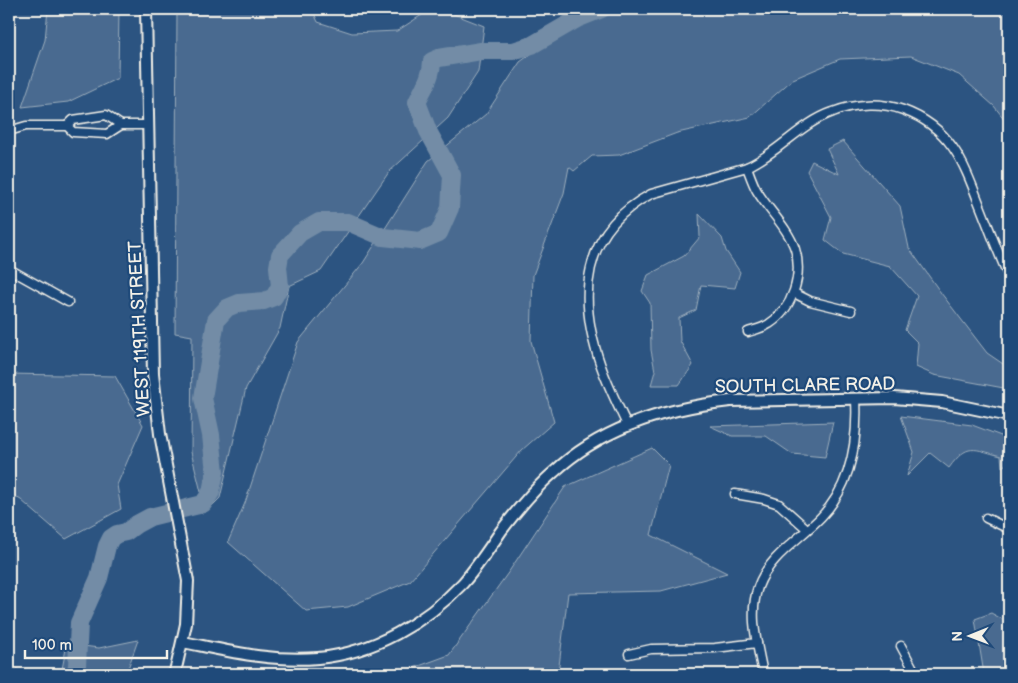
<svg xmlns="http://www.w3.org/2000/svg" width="1018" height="683" font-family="'Balsamiq Sans',sans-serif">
  <rect width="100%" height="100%" fill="#2c5481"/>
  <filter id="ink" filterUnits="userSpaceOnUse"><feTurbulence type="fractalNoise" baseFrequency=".02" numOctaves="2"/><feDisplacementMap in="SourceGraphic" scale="10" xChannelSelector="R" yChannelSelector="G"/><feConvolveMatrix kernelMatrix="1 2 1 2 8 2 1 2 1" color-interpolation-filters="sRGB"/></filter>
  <g filter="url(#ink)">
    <g fill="#496b90" stroke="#9eaebc">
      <path d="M 48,9 L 119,9 L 118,78 L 68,102 L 22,107 L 45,40 Z"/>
      <path d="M 177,9 L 312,9 L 318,22 L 352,33 L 397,31 L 431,9 L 441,9 L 484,26 L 478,72 L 448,118 L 389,172 L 321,271 L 289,286 L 280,328 L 246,388 L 220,498 L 206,512 L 191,452 L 192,336 L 175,333 Z"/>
      <path d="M 593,9 L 1009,9 L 1009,125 L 994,106 L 959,75 L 911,56 L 840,59 L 793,79 L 750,117 L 677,133 L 619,155 L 592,156 L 574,171 L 569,167 L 564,193 L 533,275 L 531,341 L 554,422 L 522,450 L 410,581 L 348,607 L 306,611 L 228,542 L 245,503 L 298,342 L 363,263 L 428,161 L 486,114 L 520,62 Z"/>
      <path d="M 843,141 L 900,206 L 909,248 L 941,293 L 987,353 L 1009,368 L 1009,389 L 934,375 L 916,367 L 918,343 L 905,330 L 917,296 L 890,266 L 843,254 L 825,240 L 831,217 L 807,171 L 812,161 L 839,174 L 827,149 Z"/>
      <path d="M 699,214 L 722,238 L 726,251 L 740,272 L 735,288 L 701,285 L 696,310 L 679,318 L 680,341 L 693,365 L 679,385 L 651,385 L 655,371 L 651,350 L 650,303 L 642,291 L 648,275 L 684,256 L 700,237 Z"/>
      <path d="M 9,374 L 115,376 L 143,425 L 117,485 L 121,509 L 66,539 L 21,500 L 9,493 Z"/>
      <path d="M 901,416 L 972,425 L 1009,439 L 1009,462 L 1002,467 L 1001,456 C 973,449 968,442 949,468 L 930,453 L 907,476 L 914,452 Z"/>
      <path d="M 833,422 L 825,457 L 792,454 L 766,436 L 732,436 L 710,426 Z"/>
      <path d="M 652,448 L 669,465 L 651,535 L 727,573 L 661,591 L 568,593 L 558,674 L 397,674 L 449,655 L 510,570 L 565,487 Z"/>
      <path d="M 991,613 L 1009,623 L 1009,674 L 984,674 L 975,619 Z"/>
      <path d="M 138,640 L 126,674 L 61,674 L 67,644 L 99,648 Z"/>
      <path d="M 9,660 L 22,674 L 9,674 Z"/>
    </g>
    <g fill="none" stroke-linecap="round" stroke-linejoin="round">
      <path stroke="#738ca6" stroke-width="18" d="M 75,674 L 77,666 L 79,623 L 99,578 L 107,546 L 111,538 L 117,534 L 126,532 L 137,524 L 150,517 L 203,504 L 211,492 L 215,472 L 211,435 L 203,398 L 216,320 L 227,308 L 239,303 L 264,301 L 274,297 L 280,286 L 278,267 L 280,255 L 300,233 L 319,222 L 348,222 L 383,237 L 420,241 L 439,233 L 450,208 L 452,175 L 428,131 L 417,102 C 423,89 432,76 432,61 L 439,58 L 481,51 L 513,51 L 532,45 L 577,19 L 602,9"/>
      <g stroke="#f4f1e8" stroke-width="11">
        <g id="street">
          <path d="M 67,126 L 73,120 L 106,115 L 121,125"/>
          <path d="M 9,131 L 26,126 L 67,126 L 73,132 L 107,134 L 121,125 L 149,125"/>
          <path d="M 747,167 C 750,175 753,184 757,191 C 769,211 788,228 795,249 C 803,275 793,309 769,324 C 763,328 754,330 748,332"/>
          <path d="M 9,269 L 68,302"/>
          <path d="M 794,293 L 810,301 L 851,311"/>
          <path d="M 627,425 C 618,406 608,386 601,366 C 577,298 581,231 651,194 L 747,167 C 778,153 801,123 833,112 C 855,103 881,102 903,110 C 950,127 963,161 979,203 C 989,228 998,253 1009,277"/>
          <path d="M 735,494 L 764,499 L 779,504 L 807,529"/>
          <path d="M 986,518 L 1009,529"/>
          <path d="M 901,646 L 916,674"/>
          <path d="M 629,654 L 651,649 L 715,648 L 757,643"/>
          <path d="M 763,674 C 758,646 748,616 758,587 C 769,556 799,540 821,517 C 851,486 858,440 856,399"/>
        </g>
      </g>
      <g stroke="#f4f1e8" stroke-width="14">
        <g id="secondary">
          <path d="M 146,9 L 153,374 L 160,434 L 188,581 L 186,624 L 177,664 L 174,674"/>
          <path d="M 183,642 C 228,651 271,662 318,658 C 373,653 425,623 463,583 C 477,567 489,549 501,531 C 517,510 534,489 554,472 C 601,428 667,408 730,401 L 894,398 L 942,402 L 1009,416"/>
        </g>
      </g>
      <use href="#street" stroke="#1f4a7a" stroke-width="8"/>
      <use href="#secondary" stroke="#1f4a7a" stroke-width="10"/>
    </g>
  </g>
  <g text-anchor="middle" stroke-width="4.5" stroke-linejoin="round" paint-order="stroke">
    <g font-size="18" fill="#f4f1e8" stroke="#1f4a7a">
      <text transform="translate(139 329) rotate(-93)" y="6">WEST 119TH STREET</text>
      <text transform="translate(805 385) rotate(-1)" y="6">SOUTH CLARE ROAD</text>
    </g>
  </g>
  <rect width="1018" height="683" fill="none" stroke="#1f4a7a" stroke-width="30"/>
  <rect x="15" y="15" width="988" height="653" fill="none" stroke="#f4f1e8" stroke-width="2" filter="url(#ink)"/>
  <g transform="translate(970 636) rotate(269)" stroke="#1f4a7a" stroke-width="4" paint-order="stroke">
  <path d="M0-4L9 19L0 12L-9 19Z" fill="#f4f1e8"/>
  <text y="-8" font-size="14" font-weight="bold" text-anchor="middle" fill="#f4f1e8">N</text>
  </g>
  <path d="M25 650v8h142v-8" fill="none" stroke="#f4f1e8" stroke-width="2.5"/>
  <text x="32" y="650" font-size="15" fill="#f4f1e8" stroke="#1f4a7a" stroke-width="4" paint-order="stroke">100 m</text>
</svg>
